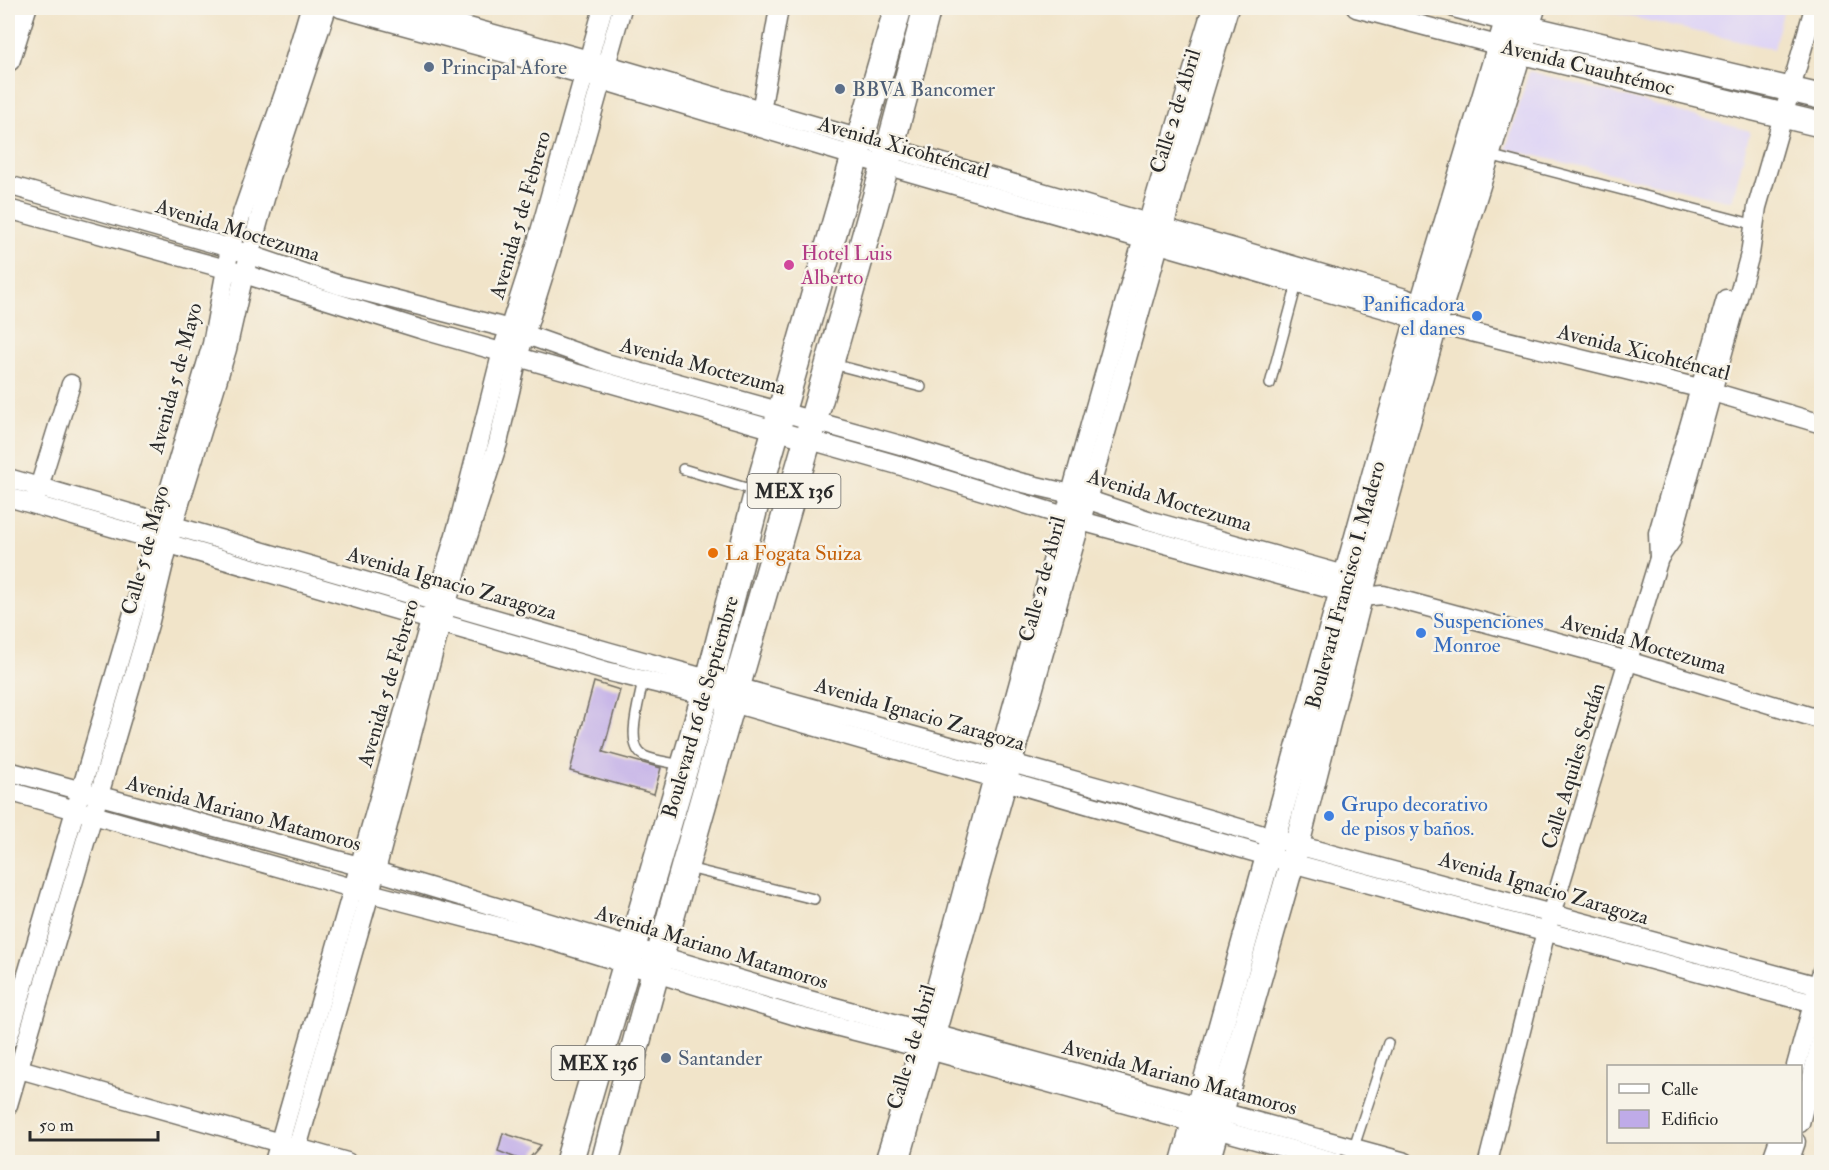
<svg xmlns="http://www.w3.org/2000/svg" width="1829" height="1170" font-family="'IM FELL Double Pica',serif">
  <rect width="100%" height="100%" fill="#f7f3e8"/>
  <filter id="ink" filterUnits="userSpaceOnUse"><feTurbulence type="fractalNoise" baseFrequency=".0167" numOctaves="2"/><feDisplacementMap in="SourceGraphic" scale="12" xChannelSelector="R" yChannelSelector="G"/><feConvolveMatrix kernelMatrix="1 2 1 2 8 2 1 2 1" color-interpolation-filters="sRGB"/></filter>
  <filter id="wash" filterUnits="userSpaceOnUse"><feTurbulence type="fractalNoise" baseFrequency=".008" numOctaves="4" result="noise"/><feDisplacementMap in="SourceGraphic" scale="24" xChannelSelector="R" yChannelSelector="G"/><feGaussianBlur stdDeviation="1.35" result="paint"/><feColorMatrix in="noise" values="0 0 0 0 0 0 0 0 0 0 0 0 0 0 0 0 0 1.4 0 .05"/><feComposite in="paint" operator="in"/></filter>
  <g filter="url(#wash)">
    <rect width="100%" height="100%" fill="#f1e4c9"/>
    <g fill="#dfd5f5">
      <path d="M 1591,8 L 1784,8 L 1774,49 Z"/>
      <path d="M 1529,71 L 1750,131 L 1732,201 L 1506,149 Z"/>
    </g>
    <g id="blocks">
      <g fill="#bfabe8">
        <path d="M 594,682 L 620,690 L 603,752 L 661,768 L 654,794 L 570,771 Z"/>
        <path d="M 503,1133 L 541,1145 L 526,1162 L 498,1151 Z"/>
      </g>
    </g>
  </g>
  <g filter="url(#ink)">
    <use href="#blocks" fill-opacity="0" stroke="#706c62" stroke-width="1.5"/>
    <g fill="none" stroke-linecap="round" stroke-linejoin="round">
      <g stroke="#706c62" stroke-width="12">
        <g id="lane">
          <path d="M 1489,155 L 1756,225"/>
          <path d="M 833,364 L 921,387"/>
          <path d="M 1270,384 L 1297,284"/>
          <path d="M 683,469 L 756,491"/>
          <path d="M 643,681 C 640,699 624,746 644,756 C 655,761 669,762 681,765"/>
          <path d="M 688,868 L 814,899"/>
          <path d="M 1349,1162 L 1388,1043"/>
        </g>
      </g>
      <g stroke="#706c62" stroke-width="21">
        <g id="street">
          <path d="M 340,8 L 585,75 L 857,157 L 1399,313 L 1435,329 L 1455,328 L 1699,388 L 1822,424"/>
          <path d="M 399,8 L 607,65 L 1405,298 L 1432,311"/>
          <path d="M 1356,8 L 1501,46"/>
          <path d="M 1454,8 L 1507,22"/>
          <path d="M 759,123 L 779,8"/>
          <path d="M 8,185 L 230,248 L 339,285 L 510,329 L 606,363 L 904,446 L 1019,482 L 1071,494 L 1148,520 L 1359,579"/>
          <path d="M 8,209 L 244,274 L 420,329 L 898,465 L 1081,521 L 1360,597 L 1383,595 L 1628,661 L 1822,720"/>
          <path d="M 8,478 L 610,652 L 1120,793 L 1297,845 L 1822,987"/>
          <path d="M 8,497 L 606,671 L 705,695 L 1292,863 L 1822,1006"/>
          <path d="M 36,497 L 71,384"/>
          <path d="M 1659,558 L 1658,533 L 1726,299"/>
          <path d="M 8,771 L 359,866 L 798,997 L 1405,1162"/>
          <path d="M 8,791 L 370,893 L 539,937 L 793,1015 L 933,1051 L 1336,1162"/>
          <path d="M 8,1039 L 212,344 L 230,248 L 287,85 L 310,8"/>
          <path d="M 9,1066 L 347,1162"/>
          <path d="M 1796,1066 L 1822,971"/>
          <path d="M 8,1105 L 150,621 L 173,526 L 227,349 L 244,274 L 271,177 L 327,8"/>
          <path d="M 1800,1123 L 1822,1037"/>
          <path d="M 274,1162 L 461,514 L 502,351 L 535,249 L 603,8"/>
          <path d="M 293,1162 L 370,893 L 446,605 L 498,443 L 518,357 L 575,175 L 622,8"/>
          <path d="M 884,1162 C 926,1030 961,896 997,762 C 1066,510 1135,257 1212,8"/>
          <path d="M 900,1162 L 1179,174 L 1229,8"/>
          <path d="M 1488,1162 L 1546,931 L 1659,558 L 1671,541 L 1750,254 L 1757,207 L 1814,8"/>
          <path d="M 1771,1162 L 1778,1142"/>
          <path d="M 1789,1162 L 1796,1142"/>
        </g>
      </g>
      <g stroke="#706c62" stroke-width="27">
        <g id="secondary">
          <path d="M 1511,24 L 1822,97"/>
          <path d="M 1506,48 L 1822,125"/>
          <path d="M 8,59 L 24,8"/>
          <path d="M 1183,1162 L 1417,321 L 1511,8"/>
          <path d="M 1207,1162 L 1297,845 L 1364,581 L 1438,314 L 1533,8"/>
        </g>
      </g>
      <g stroke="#706c62" stroke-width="30">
        <g id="primary">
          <path d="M 569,1162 L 710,679 L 758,492 L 898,8"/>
          <path d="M 605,1162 C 704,775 827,395 927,8"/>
        </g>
      </g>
      <use href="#lane" stroke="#fff" stroke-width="9"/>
      <use href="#street" stroke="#fff" stroke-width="18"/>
      <use href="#secondary" stroke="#fff" stroke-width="24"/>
      <use href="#primary" stroke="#fff" stroke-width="27"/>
    </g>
  </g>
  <g fill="#5c6f8a" stroke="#f7f3e8" stroke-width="2">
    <circle cx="429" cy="67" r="6"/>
    <circle cx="840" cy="89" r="6"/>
    <circle cx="666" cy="1058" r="6"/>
  </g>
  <circle fill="#d1479c" stroke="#f7f3e8" stroke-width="2" cx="789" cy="265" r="6"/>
  <g fill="#3f7fe0" stroke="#f7f3e8" stroke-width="2">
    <circle cx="1477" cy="316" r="6"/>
    <circle cx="1421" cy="633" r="6"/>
    <circle cx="1329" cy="816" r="6"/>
  </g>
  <circle fill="#e8710a" stroke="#f7f3e8" stroke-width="2" cx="713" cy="553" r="6"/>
  <g text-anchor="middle" stroke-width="5" stroke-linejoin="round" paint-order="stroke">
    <g fill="#f7f3e8" stroke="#686764" stroke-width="1.5">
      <rect x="747.5" y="474" width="93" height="34" rx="4.5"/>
      <rect x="551.5" y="1046" width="93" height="34" rx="4.5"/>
    </g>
    <g font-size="20" font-weight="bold" fill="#2b2b2b">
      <text x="794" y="498">MEX 136</text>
      <text x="598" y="1070">MEX 136</text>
    </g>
    <g font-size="21" fill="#4e5e75" stroke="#f7f3e8" text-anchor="start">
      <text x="441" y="74">Principal Afore</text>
      <text x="852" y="96">BBVA Bancomer</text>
      <text x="678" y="1065">Santander</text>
    </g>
    <g font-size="21" fill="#2b2b2b" stroke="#f7f3e8">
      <text transform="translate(1588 67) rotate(14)" y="7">Avenida Cuauhtémoc</text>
      <text transform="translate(1175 111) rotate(-73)" y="7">Calle 2 de Abril</text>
      <text transform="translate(904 147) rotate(16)" y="7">Avenida Xicohténcatl</text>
      <text transform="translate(520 215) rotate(-74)" y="7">Avenida 5 de Febrero</text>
      <text transform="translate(238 230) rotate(17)" y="7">Avenida Moctezuma</text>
      <text transform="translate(1644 352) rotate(14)" y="7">Avenida Xicohténcatl</text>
      <text transform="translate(703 366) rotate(15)" y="7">Avenida Moctezuma</text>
      <text transform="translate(175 378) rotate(-75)" y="7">Avenida 5 de Mayo</text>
      <text transform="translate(1170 500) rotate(17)" y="7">Avenida Moctezuma</text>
      <text transform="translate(145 550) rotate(-75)" y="7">Calle 5 de Mayo</text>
      <text transform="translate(1042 579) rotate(-75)" y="7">Calle 2 de Abril</text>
      <text transform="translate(452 583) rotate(16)" y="7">Avenida Ignacio Zaragoza</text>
      <text transform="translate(1345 585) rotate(-75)" y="7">Boulevard Francisco I. Madero</text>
      <text transform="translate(1644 644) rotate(16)" y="7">Avenida Moctezuma</text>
      <text transform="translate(388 683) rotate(-74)" y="7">Avenida 5 de Febrero</text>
      <text transform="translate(700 707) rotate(-74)" y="7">Boulevard 16 de Septiembre</text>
      <text transform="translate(920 714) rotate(16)" y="7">Avenida Ignacio Zaragoza</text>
      <text transform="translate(1573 766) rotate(-73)" y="7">Calle Aquiles Serdán</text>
      <text transform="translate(244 813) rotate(15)" y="7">Avenida Mariano Matamoros</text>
      <text transform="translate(1544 888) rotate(16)" y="7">Avenida Ignacio Zaragoza</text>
      <text transform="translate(712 947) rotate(17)" y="7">Avenida Mariano Matamoros</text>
      <text transform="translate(911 1047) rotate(-74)" y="7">Calle 2 de Abril</text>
      <text transform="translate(1180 1077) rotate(15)" y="7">Avenida Mariano Matamoros</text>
    </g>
    <g font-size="21" fill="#b23c85" stroke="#f7f3e8" text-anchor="start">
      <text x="801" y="260">Hotel Luis<tspan x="801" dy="24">Alberto</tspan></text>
    </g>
    <g font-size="21" fill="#366cbe" stroke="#f7f3e8" text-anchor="start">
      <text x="1465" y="311" text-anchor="end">Panificadora<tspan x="1465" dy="24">el danes</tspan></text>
      <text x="1433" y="628">Suspenciones<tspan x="1433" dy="24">Monroe</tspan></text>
      <text x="1341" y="811">Grupo decorativo<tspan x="1341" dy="24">de pisos y baños.</tspan></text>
    </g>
    <g font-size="21" fill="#c56008" stroke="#f7f3e8" text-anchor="start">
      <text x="725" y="560">La Fogata Suiza</text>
    </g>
  </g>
  <rect width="1829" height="1170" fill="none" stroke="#f7f3e8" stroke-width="30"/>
  <rect x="1607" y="1065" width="195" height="78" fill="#f7f3e8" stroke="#a5a39c" stroke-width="1.5"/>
  <rect x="1619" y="1084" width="30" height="9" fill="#ffffff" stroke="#a5a39c" stroke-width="1.5"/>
  <text x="1661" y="1095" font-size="18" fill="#2b2b2b">Calle</text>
  <rect x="1619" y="1110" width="30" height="18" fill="#bfabe8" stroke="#a5a39c" stroke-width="1.5"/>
  <text x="1661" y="1125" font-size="18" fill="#2b2b2b">Edificio</text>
  <path d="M30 1131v9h128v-9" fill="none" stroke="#2b2b2b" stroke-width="3"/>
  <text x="39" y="1131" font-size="18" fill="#2b2b2b" stroke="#f7f3e8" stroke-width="4.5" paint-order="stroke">50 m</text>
</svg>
